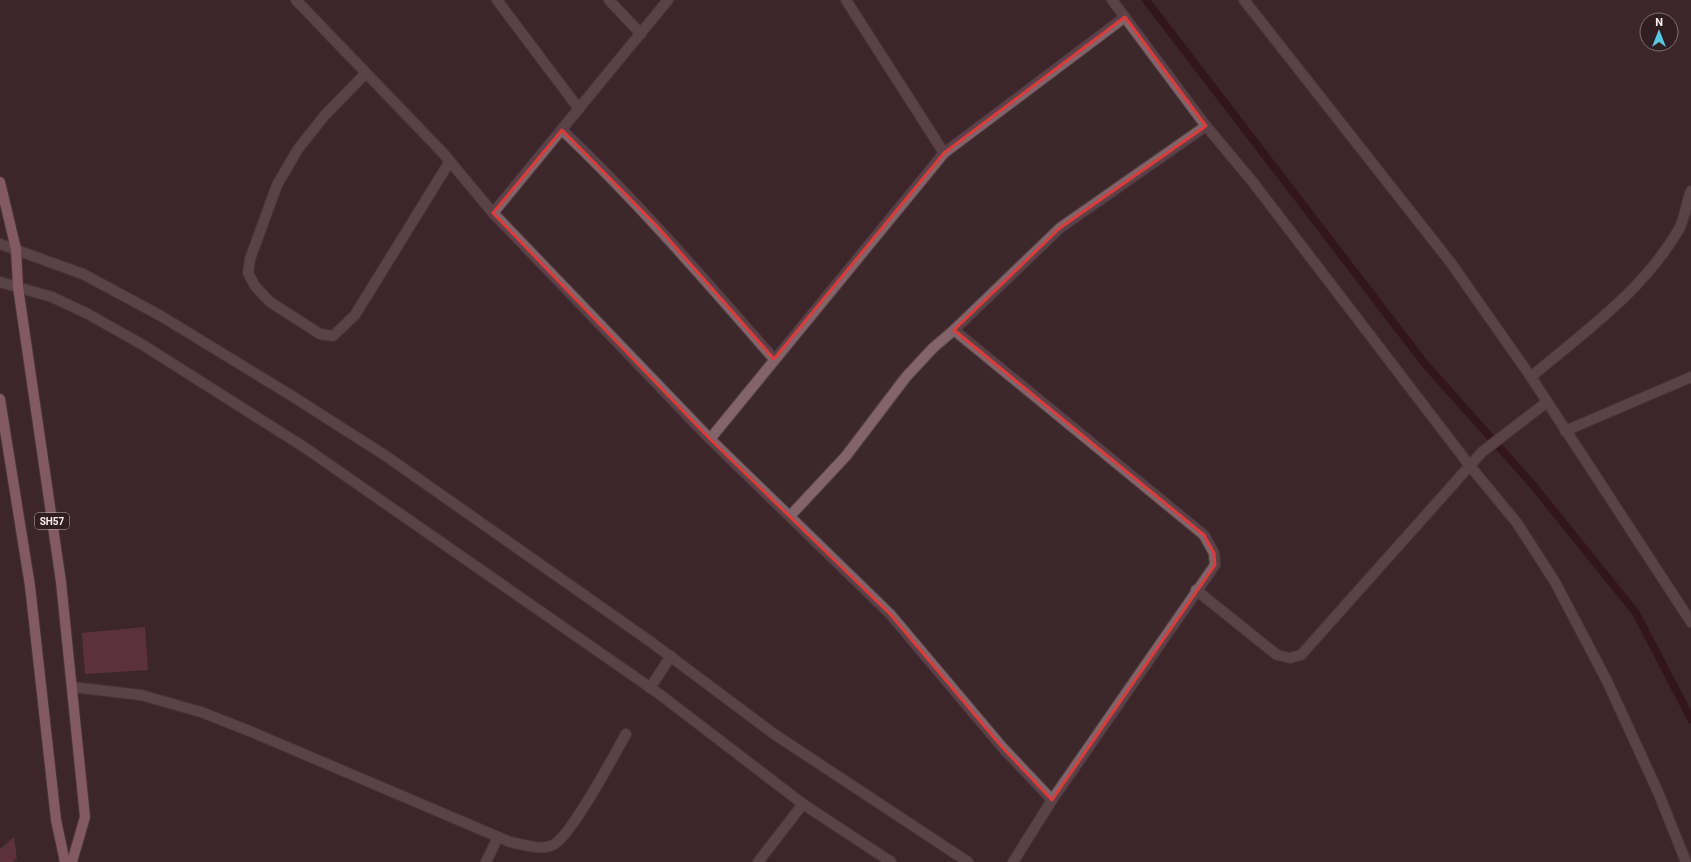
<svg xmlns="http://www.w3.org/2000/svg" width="1691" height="862" font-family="Roboto,sans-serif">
  <rect width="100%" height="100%" fill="#3c272b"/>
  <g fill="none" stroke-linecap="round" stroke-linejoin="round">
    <path stroke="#29010d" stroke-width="8" d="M 1146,0 L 1425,364 L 1532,484 L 1636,613 L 1691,719"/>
  </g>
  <g fill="#814251">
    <path d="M 145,627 L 148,670 L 85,674 L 82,633 Z"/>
    <path d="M 14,837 L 17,859 L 13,862 L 0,862 L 0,849 Z"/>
  </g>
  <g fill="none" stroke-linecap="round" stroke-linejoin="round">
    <g stroke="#574346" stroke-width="12">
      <g id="lane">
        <path d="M 72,687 L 141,695 L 201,712 L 252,732 L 510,842 C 522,844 541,851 553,845 C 572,835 613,757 626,734"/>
        <path d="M 486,862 L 498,837"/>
      </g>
    </g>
    <g stroke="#574346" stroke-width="12">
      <g id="street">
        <path d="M 296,0 L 443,153 L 493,213 L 710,439 L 890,614 L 1002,747 L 1052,800 L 1215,565 L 1214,553 L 1204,535 L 954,330"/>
        <path d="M 497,0 L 579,109"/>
        <path d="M 609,0 L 641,34"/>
        <path d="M 846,0 L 944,153"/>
        <path d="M 1112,0 L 1206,126 L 1252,181 L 1470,466 L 1517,523 L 1555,582 L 1607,681 L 1658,792 L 1686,862"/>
        <path d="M 1244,0 L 1451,263 L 1531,377 L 1691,622"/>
        <path d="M 366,73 L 325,115 L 298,149 L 277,185 L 250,259 L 248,273 L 255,286 L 270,302 L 320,334 L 333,336 L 355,315 L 450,161"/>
        <path d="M 562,130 C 638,202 705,280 774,359"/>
        <path d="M 493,213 L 668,0"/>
        <path d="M 0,244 L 83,274 L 161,316 L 292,396 L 386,456 L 651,642 L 774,734 L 968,862"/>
        <path d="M 0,282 L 52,297 L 88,314 L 143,345 L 304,447 L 658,693 L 803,804 L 891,862"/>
        <path d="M 1531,377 C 1584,332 1644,290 1679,229 C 1685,218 1686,203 1691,191"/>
        <path d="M 1565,431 L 1691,377"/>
        <path d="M 710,439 L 944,153 L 1125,17"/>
        <path d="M 790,516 L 846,456 L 906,377 L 933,348 L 954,330 L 1060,228 L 1206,126"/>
        <path d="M 1196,590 L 1277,655 L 1290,658 L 1301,655 L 1482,452 L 1547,402"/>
        <path d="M 650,688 L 671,656"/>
        <path d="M 758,862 L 803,804"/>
        <path d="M 1013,862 L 1052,800"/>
      </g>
    </g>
    <g stroke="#574346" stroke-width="12">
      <g id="primary">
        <path d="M 0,182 L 16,249 L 18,287 L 61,582 L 85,817 L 72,862"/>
        <path d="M 0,399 L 30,586 L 56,820 L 65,862"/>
      </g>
    </g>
    <use href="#lane" stroke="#82646a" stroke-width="10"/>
    <use href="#street" stroke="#82646a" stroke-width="10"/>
    <use href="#primary" stroke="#d699a5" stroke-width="10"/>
  </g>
  <path d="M0 0H1691V862H0ZM 1125,17 L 1206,126 L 1060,228 L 954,330 L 1204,535 L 1214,553 L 1215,565 L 1052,800 L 1002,747 L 890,614 L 710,439 L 493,213 L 562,130 L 657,226 L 774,359 L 944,153 Z" fill="#3c272b" fill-opacity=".55" fill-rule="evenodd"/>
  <path fill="none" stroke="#da3c3c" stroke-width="3" stroke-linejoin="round" d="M 1125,17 L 1206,126 L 1060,228 L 954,330 L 1204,535 L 1214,553 L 1215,565 L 1052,800 L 1002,747 L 890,614 L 710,439 L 493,213 L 562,130 L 657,226 L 774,359 L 944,153 Z"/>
  <g text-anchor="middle" stroke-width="3" stroke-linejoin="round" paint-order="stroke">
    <rect fill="#311e22" stroke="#beafb2" stroke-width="1" x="35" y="513" width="34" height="16" rx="3"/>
    <g font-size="10" font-weight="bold" fill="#fbedef">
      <text x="52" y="525">SH57</text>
    </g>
  </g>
  <g transform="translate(1659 32)"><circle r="19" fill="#311e22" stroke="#827174"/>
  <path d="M0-3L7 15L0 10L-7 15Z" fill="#58c9e3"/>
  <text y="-6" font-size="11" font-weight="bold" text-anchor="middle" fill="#fbedef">N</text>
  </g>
</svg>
